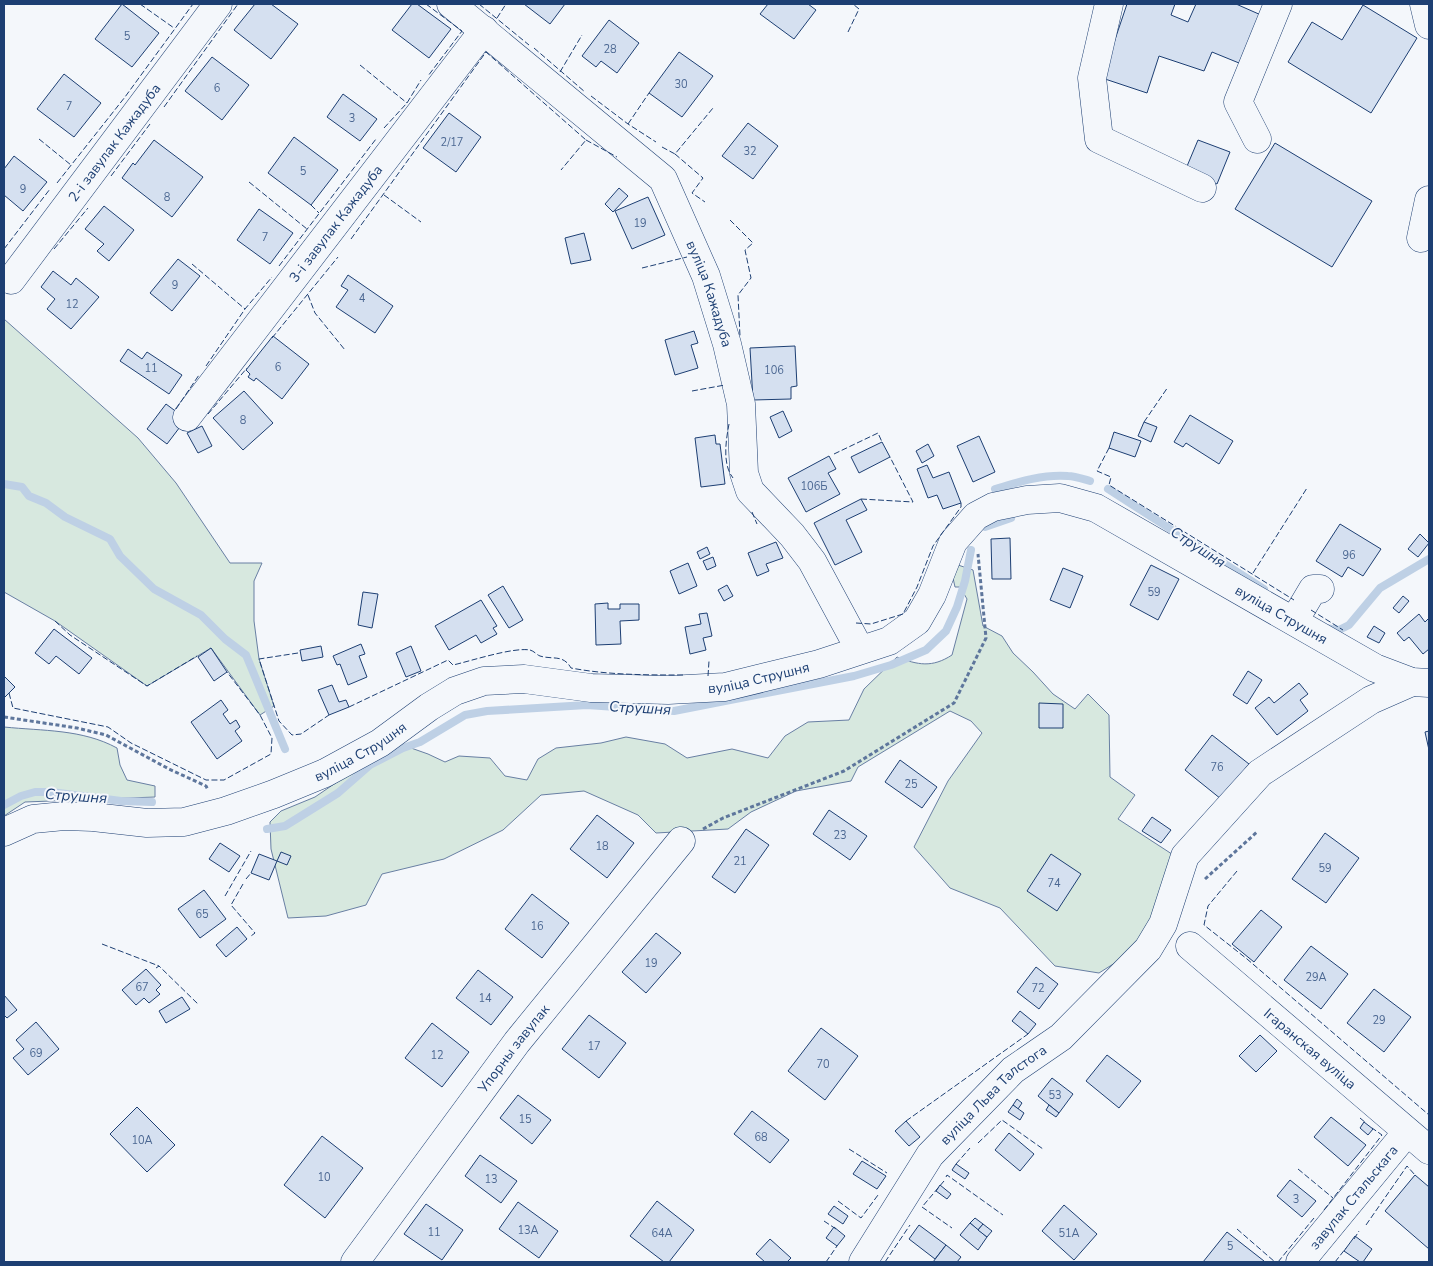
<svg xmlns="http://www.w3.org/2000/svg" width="1433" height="1266" font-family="'Nunito Sans',sans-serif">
  <rect width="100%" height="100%" fill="#f4f7fb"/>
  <g fill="#d7e8df" stroke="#687fa3">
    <path d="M 4,319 L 138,438 L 176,483 L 230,563 L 262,563 L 254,581 L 254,621 L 259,659 L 274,706 L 260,715 L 211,648 L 147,686 L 55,621 L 4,592 Z"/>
    <path d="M 958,565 L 973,570 L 983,626 L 1002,636 L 1013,653 L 1033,672 L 1053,694 L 1075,709 L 1088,694 L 1109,715 L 1110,777 L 1135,795 L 1118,819 L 1178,858 L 1137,949 L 1099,973 L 1055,966 L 1000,908 L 950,888 L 914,847 L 948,781 L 982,733 L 971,721 L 950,711 L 858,767 L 851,781 L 796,791 L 751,812 L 728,829 L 656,833 L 638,815 L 584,791 L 541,795 L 503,830 L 444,859 L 382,874 L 366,905 L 326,916 L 288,918 L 271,849 L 270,822 L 281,811 L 315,797 L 362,765 L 411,748 L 428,754 L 445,762 L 459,756 L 490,758 L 505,776 L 527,780 L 538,759 L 556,748 L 601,743 L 626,737 L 665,744 L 687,758 L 732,749 L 768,758 L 785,736 L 808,722 L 849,720 L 864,689 L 897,657 C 918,665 932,668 952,655 L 967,599 L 960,587 L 955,587 L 953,578 Z"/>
    <path d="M 4,727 C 43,731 82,729 117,748 L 120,765 L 127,780 L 155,786 L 155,797 L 25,802 L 4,816 Z"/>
  </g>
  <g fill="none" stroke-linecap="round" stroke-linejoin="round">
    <g stroke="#bed0e5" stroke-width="8">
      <path d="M 4,484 L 22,487 L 29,496 L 46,503 L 65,517 L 110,539 L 120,556 L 154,589 L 201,615 L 225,639 L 246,655 L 285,749"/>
      <path d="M 995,489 C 1018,482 1043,474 1068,476 C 1075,476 1083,479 1090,481"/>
      <path d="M 1108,489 L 1264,589"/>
      <path d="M 985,527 L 1011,518"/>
      <path d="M 1325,628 L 1339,630 L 1349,625 L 1380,588 L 1429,559"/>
      <path d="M 4,805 L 21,796 L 35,792 L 51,792 L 121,801 L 152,802"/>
      <path d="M 267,829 L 285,826 L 338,793 L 370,765 L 403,748 L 420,742 L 465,715 L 487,711 L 587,705 L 674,711 L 854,676 L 891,665 L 926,650 L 946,631 L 957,607 L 965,581 L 971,550"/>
    </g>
  </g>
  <g fill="#d5e0f0" stroke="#1d3f73">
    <path d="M 122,4 L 159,33 L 132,67 L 95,39 Z"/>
    <path d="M 255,4 L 271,4 L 298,24 L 271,59 L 234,30 Z"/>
    <path d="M 412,4 L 417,4 L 451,29 L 429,58 L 392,30 Z"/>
    <path d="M 524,4 L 565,4 L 550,24 Z"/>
    <path d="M 768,4 L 808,4 L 816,10 L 794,39 L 760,14 Z"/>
    <path d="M 1127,4 L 1175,4 L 1171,15 L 1188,22 L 1196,4 L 1236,4 L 1261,15 L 1239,63 L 1212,52 L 1204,71 L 1159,56 L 1147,93 L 1102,78 Z"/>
    <path d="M 1363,5 L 1417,38 L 1371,113 L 1288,62 L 1312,22 L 1342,40 Z"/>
    <path d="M 609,20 L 639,43 L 617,73 L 601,61 L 596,67 L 582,56 Z"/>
    <path d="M 679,52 L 713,76 L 682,117 L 649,93 Z"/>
    <path d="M 212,57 L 249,85 L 222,120 L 185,91 Z"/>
    <path d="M 64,74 L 101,103 L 74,137 L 37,109 Z"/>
    <path d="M 343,94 L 377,119 L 360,141 L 327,117 Z"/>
    <path d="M 449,113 L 481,137 L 456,172 L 423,148 Z"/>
    <path d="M 748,123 L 778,146 L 753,179 L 722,156 Z"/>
    <path d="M 294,137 L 338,170 L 311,205 L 268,173 Z"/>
    <path d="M 154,140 L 203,177 L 172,217 L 122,178 L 133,163 L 135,165 Z"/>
    <path d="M 1198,140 L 1230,152 L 1217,184 L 1185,171 Z"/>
    <path d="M 1275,143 L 1372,201 L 1332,267 L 1235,209 Z"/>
    <path d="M 14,156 L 47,182 L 23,211 L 4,195 L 4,169 Z"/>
    <path d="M 619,188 L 628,196 L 613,212 L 605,204 Z"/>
    <path d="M 648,197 L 665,235 L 632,249 L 615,211 Z"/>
    <path d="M 104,206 L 134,230 L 109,261 L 97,251 L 104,244 L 85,229 Z"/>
    <path d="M 259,209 L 293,233 L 270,264 L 237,240 Z"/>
    <path d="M 584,233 L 591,260 L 571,264 L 565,238 Z"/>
    <path d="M 178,259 L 200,276 L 172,311 L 150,293 Z"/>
    <path d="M 53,271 L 71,285 L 76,278 L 99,297 L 71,329 L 47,309 L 55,299 L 41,287 Z"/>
    <path d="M 348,275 L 393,306 L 375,333 L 336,307 L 348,290 L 341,286 Z"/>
    <path d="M 694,331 L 698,343 L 691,345 L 698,368 L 675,375 L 665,340 Z"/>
    <path d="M 273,336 L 309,364 L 282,399 L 256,378 L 254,381 L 248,377 L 250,374 L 246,370 Z"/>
    <path d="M 795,346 L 797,386 L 791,387 L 791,399 L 753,400 L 750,348 Z"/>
    <path d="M 128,349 L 142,359 L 147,352 L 182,375 L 169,394 L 120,361 Z"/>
    <path d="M 244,391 L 273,423 L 243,450 L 213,418 Z"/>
    <path d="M 166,404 L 186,419 L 167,444 L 147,429 Z"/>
    <path d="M 783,411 L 792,431 L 779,438 L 770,417 Z"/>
    <path d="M 1190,415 L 1233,441 L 1219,464 L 1186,443 L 1183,447 L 1174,442 Z"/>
    <path d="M 1144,422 L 1157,427 L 1151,442 L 1138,436 Z"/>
    <path d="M 202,426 L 212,446 L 198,453 L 187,433 Z"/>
    <path d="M 1114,432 L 1141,441 L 1135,457 L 1109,448 Z"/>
    <path d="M 715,435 L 716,444 L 720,444 L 725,484 L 701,487 L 695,438 Z"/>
    <path d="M 979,436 L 995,472 L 973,482 L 957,446 Z"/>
    <path d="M 882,442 L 890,457 L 859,473 L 851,457 Z"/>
    <path d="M 928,444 L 934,456 L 922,463 L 916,451 Z"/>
    <path d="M 829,456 L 836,469 L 828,473 L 840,494 L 806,512 L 788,478 Z"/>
    <path d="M 927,465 L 933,478 L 949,472 L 961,503 L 943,509 L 937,495 L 928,498 L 917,469 Z"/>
    <path d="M 861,499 L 867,510 L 846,520 L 862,552 L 835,565 L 814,523 Z"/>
    <path d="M 1340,524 L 1381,549 L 1363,576 L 1348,567 L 1342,577 L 1316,561 Z"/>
    <path d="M 1420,534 L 1429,543 L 1418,557 L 1408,549 Z"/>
    <path d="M 1010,538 L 1011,579 L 992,579 L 991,539 Z"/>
    <path d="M 776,542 L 783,558 L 766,564 L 769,571 L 757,576 L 748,553 Z"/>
    <path d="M 707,547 L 710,554 L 700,559 L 697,552 Z"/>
    <path d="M 713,557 L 716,566 L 707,570 L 703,561 Z"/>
    <path d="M 688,563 L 697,586 L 679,594 L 670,571 Z"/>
    <path d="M 1151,565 L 1179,579 L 1158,620 L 1130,605 Z"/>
    <path d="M 1063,568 L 1083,576 L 1070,608 L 1050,600 Z"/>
    <path d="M 727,585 L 733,596 L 724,601 L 718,590 Z"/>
    <path d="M 503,586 L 523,620 L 509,628 L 488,595 Z"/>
    <path d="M 363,592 L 378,594 L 372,628 L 358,625 Z"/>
    <path d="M 1403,596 L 1409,601 L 1399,613 L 1393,608 Z"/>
    <path d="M 481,600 L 497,626 L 493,628 L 497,634 L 481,643 L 476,635 L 449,650 L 435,626 Z"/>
    <path d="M 608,603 L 608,609 L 620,609 L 620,604 L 639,604 L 639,620 L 620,621 L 621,644 L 596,645 L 595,604 Z"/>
    <path d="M 707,613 L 712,636 L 703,638 L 706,650 L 690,654 L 685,627 L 701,624 L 699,614 Z"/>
    <path d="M 1419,614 L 1425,622 L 1429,618 L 1429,649 L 1423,654 L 1409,637 L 1404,641 L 1397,633 Z"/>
    <path d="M 1374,626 L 1385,633 L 1379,643 L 1367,637 Z"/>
    <path d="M 54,629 L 92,658 L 79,674 L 56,656 L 49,664 L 35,653 Z"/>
    <path d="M 361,644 L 365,654 L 359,656 L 367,677 L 348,685 L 340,664 L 337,665 L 333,656 Z"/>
    <path d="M 321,646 L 323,657 L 302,661 L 300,650 Z"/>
    <path d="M 411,646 L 421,671 L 406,677 L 396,653 Z"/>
    <path d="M 211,648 L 227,672 L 214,681 L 198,657 Z"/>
    <path d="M 1248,671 L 1262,680 L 1247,704 L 1233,695 Z"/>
    <path d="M 4,676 L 15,687 L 4,698 Z"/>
    <path d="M 1299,683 L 1308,694 L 1300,700 L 1308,711 L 1277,735 L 1255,708 L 1269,697 L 1274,703 Z"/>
    <path d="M 332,685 L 339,702 L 346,700 L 349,707 L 329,715 L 318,690 Z"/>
    <path d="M 221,700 L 228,710 L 223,714 L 230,724 L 236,720 L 240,727 L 235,731 L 242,741 L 217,759 L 191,722 Z"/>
    <path d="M 1039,703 L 1063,704 L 1063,728 L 1039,728 Z"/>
    <path d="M 1429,731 L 1429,750 L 1425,732 Z"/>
    <path d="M 1212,735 L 1249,764 L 1221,799 L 1185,770 Z"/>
    <path d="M 900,760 L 937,787 L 922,808 L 885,782 Z"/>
    <path d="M 829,810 L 867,836 L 850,860 L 813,834 Z"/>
    <path d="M 597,815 L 634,843 L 607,878 L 570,849 Z"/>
    <path d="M 1152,817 L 1171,830 L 1161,843 L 1142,831 Z"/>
    <path d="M 746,829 L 769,845 L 735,893 L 712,877 Z"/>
    <path d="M 1325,833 L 1359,858 L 1326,903 L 1292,879 Z"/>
    <path d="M 220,843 L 240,856 L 229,872 L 209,859 Z"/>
    <path d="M 281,852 L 291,856 L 287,865 L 277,861 Z"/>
    <path d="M 259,854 L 277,861 L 269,880 L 251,873 Z"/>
    <path d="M 1051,854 L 1081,874 L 1057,911 L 1027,891 Z"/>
    <path d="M 204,890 L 226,919 L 200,938 L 178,909 Z"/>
    <path d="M 532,894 L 569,923 L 542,958 L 505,929 Z"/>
    <path d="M 1261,910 L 1282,927 L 1254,962 L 1232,944 Z"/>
    <path d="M 237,927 L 247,939 L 226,957 L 216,945 Z"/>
    <path d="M 656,933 L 681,953 L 646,993 L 622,972 Z"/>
    <path d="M 1311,946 L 1348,974 L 1321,1009 L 1284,980 Z"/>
    <path d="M 1036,967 L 1058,984 L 1039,1009 L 1017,992 Z"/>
    <path d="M 146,969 L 161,985 L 156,990 L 160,994 L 149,1003 L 144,998 L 136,1005 L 122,990 Z"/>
    <path d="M 478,970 L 513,997 L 491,1025 L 456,998 Z"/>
    <path d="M 1374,989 L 1411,1017 L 1384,1052 L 1347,1023 Z"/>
    <path d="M 4,995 L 17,1010 L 7,1018 L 4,1015 Z"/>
    <path d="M 182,997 L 190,1009 L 166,1023 L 159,1011 Z"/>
    <path d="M 1020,1011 L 1036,1024 L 1028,1034 L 1012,1021 Z"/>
    <path d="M 589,1015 L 626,1043 L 599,1078 L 562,1049 Z"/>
    <path d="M 36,1022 L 59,1049 L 28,1075 L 13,1058 L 24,1049 L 16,1040 Z"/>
    <path d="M 432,1023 L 469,1052 L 442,1087 L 405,1058 Z"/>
    <path d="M 821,1028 L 858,1056 L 825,1100 L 788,1071 Z"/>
    <path d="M 1260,1035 L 1277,1051 L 1256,1072 L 1239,1056 Z"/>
    <path d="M 1107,1055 L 1141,1081 L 1119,1108 L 1086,1081 Z"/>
    <path d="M 1052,1078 L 1073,1094 L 1059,1113 L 1038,1096 Z"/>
    <path d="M 518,1095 L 551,1120 L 532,1144 L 500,1118 Z"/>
    <path d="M 1017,1099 L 1022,1103 L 1018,1109 L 1013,1105 Z"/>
    <path d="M 1013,1105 L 1024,1113 L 1020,1120 L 1008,1112 Z"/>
    <path d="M 1049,1105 L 1059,1113 L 1056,1117 L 1046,1110 Z"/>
    <path d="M 137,1107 L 175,1145 L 147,1172 L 110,1134 Z"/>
    <path d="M 752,1111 L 789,1140 L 770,1163 L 734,1134 Z"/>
    <path d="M 1331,1117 L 1366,1145 L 1348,1166 L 1314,1137 Z"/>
    <path d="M 906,1121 L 920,1137 L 909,1146 L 895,1131 Z"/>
    <path d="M 1364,1122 L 1373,1129 L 1368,1135 L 1360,1128 Z"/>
    <path d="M 1009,1133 L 1034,1154 L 1020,1171 L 995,1150 Z"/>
    <path d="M 322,1136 L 363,1168 L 325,1218 L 284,1185 Z"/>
    <path d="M 480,1155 L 517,1181 L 501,1203 L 465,1176 Z"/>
    <path d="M 862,1161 L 886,1176 L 877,1189 L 853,1174 Z"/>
    <path d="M 956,1164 L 969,1173 L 965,1179 L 952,1170 Z"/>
    <path d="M 1415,1175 L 1429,1187 L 1429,1249 L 1385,1211 Z"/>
    <path d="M 1290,1180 L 1316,1201 L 1302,1217 L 1277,1196 Z"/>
    <path d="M 940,1185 L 951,1194 L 947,1199 L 936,1191 Z"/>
    <path d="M 657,1201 L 694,1230 L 669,1262 L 664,1262 L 630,1236 Z"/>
    <path d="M 518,1202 L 558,1231 L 539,1258 L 499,1229 Z"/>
    <path d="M 426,1204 L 463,1230 L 442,1260 L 404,1234 Z"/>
    <path d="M 1064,1205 L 1097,1234 L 1074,1260 L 1042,1231 Z"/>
    <path d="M 834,1206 L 848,1216 L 843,1224 L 828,1214 Z"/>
    <path d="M 975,1218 L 983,1224 L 978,1230 L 970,1223 Z"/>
    <path d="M 970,1223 L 987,1237 L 978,1250 L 960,1235 Z"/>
    <path d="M 983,1224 L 992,1231 L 987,1237 L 978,1230 Z"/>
    <path d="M 919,1225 L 946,1245 L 935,1259 L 909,1239 Z"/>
    <path d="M 834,1227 L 845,1236 L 837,1246 L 826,1238 Z"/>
    <path d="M 1227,1232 L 1264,1261 L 1262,1262 L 1203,1262 Z"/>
    <path d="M 1355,1236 L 1372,1249 L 1363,1262 L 1360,1262 L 1344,1251 Z"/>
    <path d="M 770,1239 L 791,1258 L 787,1262 L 765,1262 L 756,1254 Z"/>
    <path d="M 946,1245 L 961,1257 L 957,1262 L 933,1262 Z"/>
  </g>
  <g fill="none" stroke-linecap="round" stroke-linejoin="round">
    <g stroke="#1d3f73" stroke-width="29">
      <g id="minor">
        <path id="s1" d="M 451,4 L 663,179 L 706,276 L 727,344 L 741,404 L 744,473 L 750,491 L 792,535 L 812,561 L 860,650"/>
        <path d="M 1109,4 L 1092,78 L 1099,139 L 1202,188"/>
        <path d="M 1424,4 L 1429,25"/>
        <path d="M 1257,139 L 1238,102 L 1278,4"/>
        <path d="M 1421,238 L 1429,200"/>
        <path id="s2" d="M 11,280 L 218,4"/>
        <path id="s3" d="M 187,417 L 484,30"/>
        <path d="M 1294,621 L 1313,589 L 1320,589"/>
        <path id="s4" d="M 4,832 L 33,819 L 64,816 L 93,817 L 147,823 L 184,822 L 226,811 L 274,794 L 325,773 L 380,743 L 429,707 L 455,691 L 484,681 L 524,679 L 591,688 L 668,690 L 725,687 L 819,664 L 889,641 L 917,621 L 932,595 L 953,542 L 976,516 L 993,507 L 1027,500 L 1060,498 L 1096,508 L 1375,668 L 1412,682 L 1429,683"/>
        <path id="s5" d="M 1190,946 L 1429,1150"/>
        <path id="s6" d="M 355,1262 L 517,1042 L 681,841"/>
        <path id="s7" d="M 863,1262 L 930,1155 L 1013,1070 L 1061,1037 L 1148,949 L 1163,924 L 1185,856 L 1260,773 L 1371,700 L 1412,682"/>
        <path id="s8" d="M 1300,1262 L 1407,1132"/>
      </g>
    </g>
    <g stroke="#5e769c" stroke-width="3" stroke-dasharray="4 2.5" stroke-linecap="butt">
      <path d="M 4,717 L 77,728 L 106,735 L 169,769 L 206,786 L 208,790"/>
      <path d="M 703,829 L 723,818 L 844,771 L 954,703 L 986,638 L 978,554"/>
      <path d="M 1205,879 L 1257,832"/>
    </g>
    <use href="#minor" stroke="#f4f7fb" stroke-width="28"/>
    <g stroke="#1d3f73" stroke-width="1" stroke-dasharray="6 2.5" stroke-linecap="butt">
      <path d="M 140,4 L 174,28"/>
      <path d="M 426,4 L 462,31 L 428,76"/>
      <path d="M 479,4 L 529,45"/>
      <path d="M 497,18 L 506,4"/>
      <path d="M 848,32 L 859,9 L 853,4"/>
      <path d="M 534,48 L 585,92"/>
      <path d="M 360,65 L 407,103"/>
      <path d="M 560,72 L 582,35"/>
      <path d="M 591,96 L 628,124 L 656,142"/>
      <path d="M 164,107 L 238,4"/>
      <path d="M 628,124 L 649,93"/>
      <path d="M 384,128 L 407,103 L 421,80"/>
      <path d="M 39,139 L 71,165"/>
      <path d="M 586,140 L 617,157"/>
      <path d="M 662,147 L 675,154 L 713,108"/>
      <path d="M 675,154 L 703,178 L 692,193 L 705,202"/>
      <path d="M 111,176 L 150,124"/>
      <path d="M 249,182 L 307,229"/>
      <path d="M 57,183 L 125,97 L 193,4"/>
      <path d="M 384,195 L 421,222"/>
      <path d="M 311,205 L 319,213"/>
      <path d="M 730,220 L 753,243 L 745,250 L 751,278 L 738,295 L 740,336"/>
      <path d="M 351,239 L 486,52 L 586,140 L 561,170"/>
      <path d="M 4,249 L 50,189"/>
      <path d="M 54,249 L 88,208"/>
      <path d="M 192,264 L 245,309"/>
      <path d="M 279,266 L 376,139"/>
      <path d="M 642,268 L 687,257"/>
      <path d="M 308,295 L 315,313 L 345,350"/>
      <path d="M 272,338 L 338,257"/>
      <path d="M 206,366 L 245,309 L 272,277"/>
      <path d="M 692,391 L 725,385"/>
      <path d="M 176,409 L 199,375"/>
      <path d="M 208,414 L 247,368"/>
      <path d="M 1144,422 L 1168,387"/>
      <path d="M 729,424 C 726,440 722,464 733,478"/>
      <path d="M 1109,448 L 1097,471 L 1111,477 L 1109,485 L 1294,600"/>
      <path d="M 834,454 L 878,433 L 882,442"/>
      <path d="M 861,499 L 913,502 L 890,457"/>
      <path d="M 752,512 L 757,524"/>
      <path d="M 1253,573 L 1307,488"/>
      <path d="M 1311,610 L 1343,630"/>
      <path d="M 55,621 L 70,635 L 147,686 L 197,656"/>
      <path d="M 856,623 L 871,624 L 903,614 L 917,587 L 933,546 L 961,507 L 961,503"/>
      <path d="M 298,653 L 259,659 L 279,721 L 292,735 L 301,734 L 329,715"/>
      <path d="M 708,676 L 709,661"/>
      <path d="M 9,693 L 13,708 L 108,727 L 131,743 L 206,780 L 224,780 L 271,754 L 272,738 L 260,715 L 227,672"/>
      <path d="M 349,707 L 448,660 L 453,665 C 471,661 513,647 530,650 C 534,651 537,655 540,656 C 553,660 563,654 571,668 C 608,675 646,675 683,675"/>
      <path d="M 1237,871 L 1208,906 L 1204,925 L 1247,959 L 1429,1115"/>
      <path d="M 246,879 L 251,873"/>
      <path d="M 243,884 L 231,905 L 255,933 L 251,936"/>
      <path d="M 225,896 L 251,851"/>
      <path d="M 102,944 L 159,966"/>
      <path d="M 156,968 L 159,966 L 199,1005"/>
      <path d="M 1360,1118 L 1366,1123"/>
      <path d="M 906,1121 L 1028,1034"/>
      <path d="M 978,1143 L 1002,1120 L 1043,1149"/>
      <path d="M 849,1149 L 887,1173"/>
      <path d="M 956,1164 L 970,1148"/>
      <path d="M 1298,1169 L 1333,1198"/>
      <path d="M 946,1177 L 947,1175 L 1003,1215"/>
      <path d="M 944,1181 L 922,1207 L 952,1228"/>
      <path d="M 838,1201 L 861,1218 L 878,1195"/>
      <path d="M 1324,1210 L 1382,1135 L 1372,1128"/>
      <path d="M 824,1221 L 836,1229"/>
      <path d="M 1366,1225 L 1407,1166 L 1415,1175"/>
      <path d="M 1237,1229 L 1275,1262"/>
      <path d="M 1354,1239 L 1359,1231"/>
      <path d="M 826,1262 L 837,1246"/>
      <path d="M 885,1262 L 910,1225"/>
      <path d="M 1278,1262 L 1314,1218"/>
      <path d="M 1335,1262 L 1346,1248"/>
    </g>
  </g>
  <g text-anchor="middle" stroke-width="4" stroke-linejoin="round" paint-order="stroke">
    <g font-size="11" fill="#4b6792">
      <text x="127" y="40">5</text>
      <text x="610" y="53">28</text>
      <text x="681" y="88">30</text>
      <text x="217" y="92">6</text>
      <text x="69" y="110">7</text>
      <text x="352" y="122">3</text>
      <text x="452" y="146">2/17</text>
      <text x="750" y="155">32</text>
      <text x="303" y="175">5</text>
      <text x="23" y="193">9</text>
      <text x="167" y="201">8</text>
      <text x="640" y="227">19</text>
      <text x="265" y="241">7</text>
      <text x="175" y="289">9</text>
      <text x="362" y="302">4</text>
      <text x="72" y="308">12</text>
      <text x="278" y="371">6</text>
      <text x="151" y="372">11</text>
      <text x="774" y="374">106</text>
      <text x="243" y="424">8</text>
      <text x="814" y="490">106Б</text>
      <text x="1349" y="559">96</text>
      <text x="1154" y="596">59</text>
      <text x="1217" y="771">76</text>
      <text x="911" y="788">25</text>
      <text x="840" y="839">23</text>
      <text x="602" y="850">18</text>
      <text x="740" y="865">21</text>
      <text x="1325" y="872">59</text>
      <text x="1054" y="887">74</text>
      <text x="202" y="918">65</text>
      <text x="537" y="930">16</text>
      <text x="651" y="967">19</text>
      <text x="1316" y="981">29А</text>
      <text x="142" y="991">67</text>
      <text x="1038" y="992">72</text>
      <text x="485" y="1002">14</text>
      <text x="1379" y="1024">29</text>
      <text x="594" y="1050">17</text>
      <text x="36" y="1057">69</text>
      <text x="437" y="1059">12</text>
      <text x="823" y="1068">70</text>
      <text x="1055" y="1099">53</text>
      <text x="525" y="1123">15</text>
      <text x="761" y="1141">68</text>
      <text x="142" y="1144">10А</text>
      <text x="324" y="1181">10</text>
      <text x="491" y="1183">13</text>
      <text x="1296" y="1203">3</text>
      <text x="528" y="1234">13А</text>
      <text x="434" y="1236">11</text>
      <text x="662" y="1237">64А</text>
      <text x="1069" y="1237">51А</text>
      <text x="1230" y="1250">5</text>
    </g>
    <g font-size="14" fill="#1d3f73" stroke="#f4f7fb">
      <text dy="5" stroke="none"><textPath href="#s2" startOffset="172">2-і завулак Кажадуба</textPath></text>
      <text dy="5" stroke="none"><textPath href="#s3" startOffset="244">3-і завулак Кажадуба</textPath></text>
      <text dy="5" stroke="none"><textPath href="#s1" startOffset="399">вуліца Кажадуба</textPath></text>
      <text dy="5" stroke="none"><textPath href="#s4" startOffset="1424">вуліца Струшня</textPath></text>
      <text dy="5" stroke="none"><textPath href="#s4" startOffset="794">вуліца Струшня</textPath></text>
      <text dy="5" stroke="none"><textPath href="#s4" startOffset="374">вуліца Струшня</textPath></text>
      <text dy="5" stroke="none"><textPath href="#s5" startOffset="158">Ігаранская вуліца</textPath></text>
      <text dy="5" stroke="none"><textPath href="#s6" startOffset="266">Упорны завулак</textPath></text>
      <text dy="5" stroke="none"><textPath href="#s7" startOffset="214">вуліца Льва Талстога</textPath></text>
      <text dy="5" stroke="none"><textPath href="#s8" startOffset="84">завулак Стальскага</textPath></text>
    </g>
    <g font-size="15" font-style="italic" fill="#1d3f73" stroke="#f4f7fb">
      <text transform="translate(1198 547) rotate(33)" y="5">Струшня</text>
      <text transform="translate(640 708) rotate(3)" y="5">Струшня</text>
      <text transform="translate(76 796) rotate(4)" y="5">Струшня</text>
    </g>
  </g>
  <rect width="1433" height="1266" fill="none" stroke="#1d3f73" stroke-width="10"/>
</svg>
